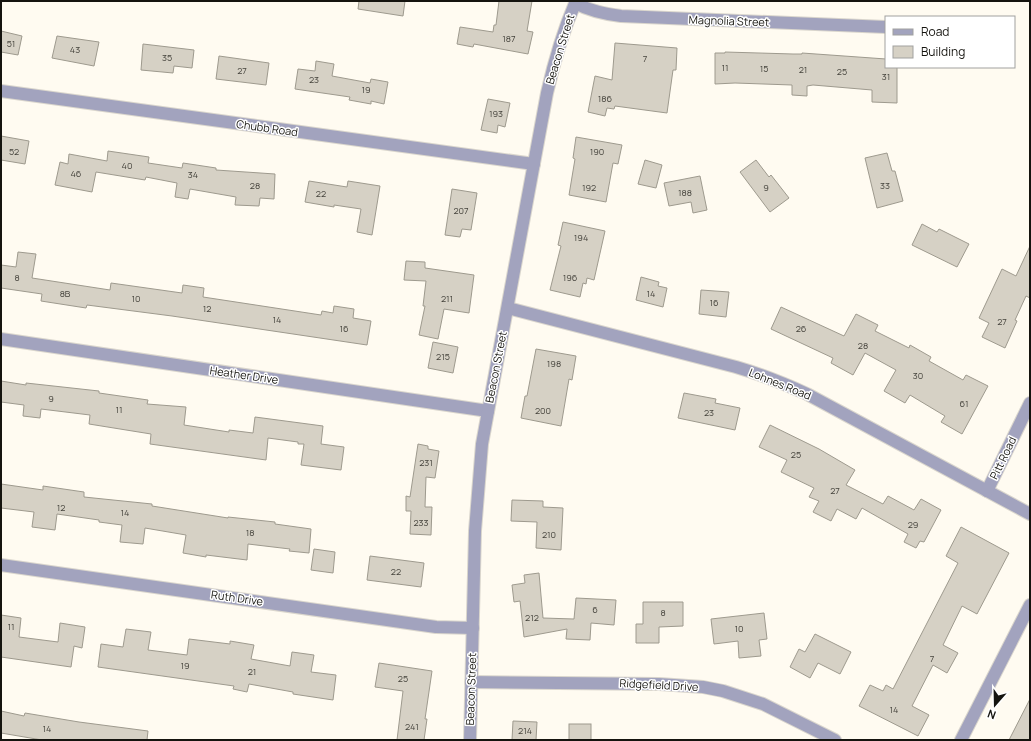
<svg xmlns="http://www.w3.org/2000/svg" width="1031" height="741" font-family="Manrope,sans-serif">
  <rect width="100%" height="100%" fill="#fffbf1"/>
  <g fill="#d6d1c5" stroke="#9e9a8e">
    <path d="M 359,1 L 405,1 L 403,16 L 358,9 Z"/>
    <path d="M 499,1 L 532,1 L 527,31 L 533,32 L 528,54 L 474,44 L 473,47 L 457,44 L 460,27 L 493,32 L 494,25 L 496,25 Z"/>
    <path d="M 1,31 L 22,36 L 18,55 L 1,52 Z"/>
    <path d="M 57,36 L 99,42 L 94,66 L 52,58 Z"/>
    <path d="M 615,43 L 677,48 L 676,70 L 673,70 L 667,113 L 615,106 L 614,109 L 607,108 L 605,116 L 588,112 L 595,76 L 612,80 Z"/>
    <path d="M 143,44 L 194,50 L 192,68 L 174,66 L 173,73 L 141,70 Z"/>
    <path d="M 725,52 L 793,54 L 802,54 L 802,53 L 886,59 L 886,67 L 897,67 L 897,103 L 872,102 L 872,90 L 813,85 L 807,86 L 807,96 L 792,95 L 792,85 L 735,83 L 715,84 L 715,53 L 725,53 Z"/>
    <path d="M 219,56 L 269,63 L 266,85 L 216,79 Z"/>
    <path d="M 316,61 L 334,64 L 332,76 L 370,83 L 371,79 L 388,82 L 384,104 L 371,101 L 371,104 L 349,100 L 350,97 L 295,89 L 298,69 L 315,71 Z"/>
    <path d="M 488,99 L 510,103 L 505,127 L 498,125 L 497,133 L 481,130 Z"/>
    <path d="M 1,136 L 29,141 L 25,164 L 1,160 Z"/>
    <path d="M 576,137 L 622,145 L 618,164 L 613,163 L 606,202 L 569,195 L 575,159 L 573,158 Z"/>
    <path d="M 108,151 L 149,157 L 148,163 L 182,168 L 183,163 L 216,168 L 216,170 L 275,174 L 274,199 L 260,198 L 259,206 L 235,205 L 236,197 L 190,189 L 188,199 L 175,197 L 177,183 L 146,177 L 145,180 L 96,172 L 92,192 L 55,185 L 60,162 L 68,164 L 69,154 L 107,161 Z"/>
    <path d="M 887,153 L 892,171 L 895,171 L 903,201 L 877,208 L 865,158 Z"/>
    <path d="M 645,160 L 662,165 L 656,188 L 638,184 Z"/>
    <path d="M 756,160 L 769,177 L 771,175 L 789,198 L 770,212 L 740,172 Z"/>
    <path d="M 700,176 L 707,210 L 693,213 L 691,202 L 669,206 L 664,183 Z"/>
    <path d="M 309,181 L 347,187 L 348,181 L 380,186 L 372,235 L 357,232 L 361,209 L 334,205 L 334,207 L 305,202 Z"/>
    <path d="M 452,189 L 477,193 L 471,230 L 462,229 L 460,237 L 445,235 Z"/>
    <path d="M 563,222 L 605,231 L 594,280 L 587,278 L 586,284 L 583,283 L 580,297 L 550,290 L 561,246 L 558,245 Z"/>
    <path d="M 922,224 L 937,232 L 939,229 L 969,244 L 957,267 L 912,245 Z"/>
    <path d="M 1030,246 L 1030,298 L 1026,296 L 1015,320 L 1017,321 L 1005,348 L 982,337 L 989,323 L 979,318 L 1002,269 L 1016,276 Z"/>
    <path d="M 18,252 L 36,254 L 32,278 L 110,290 L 111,283 L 182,293 L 183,285 L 204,288 L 203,297 L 321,315 L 322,311 L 333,313 L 334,306 L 354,309 L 353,318 L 371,321 L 367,345 L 172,316 L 87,305 L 86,308 L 41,301 L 42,294 L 1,288 L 1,265 L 16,267 Z"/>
    <path d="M 406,261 L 425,262 L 425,268 L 474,275 L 469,313 L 444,309 L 438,339 L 419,335 L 425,306 L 423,306 L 426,281 L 404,280 Z"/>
    <path d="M 641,277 L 659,282 L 658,286 L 667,288 L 663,307 L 636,300 Z"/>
    <path d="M 701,290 L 729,292 L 726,317 L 699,314 Z"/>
    <path d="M 781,307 L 844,336 L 856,314 L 878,325 L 875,331 L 909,348 L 910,345 L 931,357 L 929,361 L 963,380 L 966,375 L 988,386 L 962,434 L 941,422 L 945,416 L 910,395 L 905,403 L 884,391 L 896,370 L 865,353 L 853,375 L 831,363 L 833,358 L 771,329 Z"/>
    <path d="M 433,342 L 458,347 L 453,373 L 428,368 Z"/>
    <path d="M 536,349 L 576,356 L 572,380 L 569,379 L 561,426 L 521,418 L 525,396 L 527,396 Z"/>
    <path d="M 1,381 L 26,385 L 26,383 L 99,391 L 99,393 L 148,400 L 147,404 L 186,407 L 184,425 L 229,432 L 229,430 L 253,433 L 255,417 L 323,426 L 321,444 L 344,447 L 341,470 L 301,465 L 304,444 L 298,444 L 298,442 L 268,438 L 266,460 L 150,444 L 151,434 L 89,424 L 90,415 L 41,409 L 40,418 L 23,416 L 24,405 L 1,402 Z"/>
    <path d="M 684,393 L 716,399 L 715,403 L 740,408 L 735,430 L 678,418 Z"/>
    <path d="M 770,425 L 819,449 L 855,470 L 846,485 L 883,504 L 888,496 L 914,510 L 921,499 L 941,510 L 924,542 L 920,541 L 916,548 L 904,542 L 908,534 L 862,508 L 856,519 L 837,509 L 831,521 L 813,512 L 819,501 L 809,497 L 814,488 L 781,472 L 787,460 L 759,447 Z"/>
    <path d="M 418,444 L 428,446 L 428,449 L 439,451 L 435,478 L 426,477 L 425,507 L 432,507 L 431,535 L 410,534 L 411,511 L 406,511 L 406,496 L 410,497 Z"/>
    <path d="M 1,484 L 43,490 L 43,486 L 84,492 L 84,497 L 152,504 L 152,506 L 228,518 L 228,517 L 275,522 L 275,524 L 311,529 L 309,553 L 289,551 L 290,549 L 248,544 L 247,560 L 206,555 L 206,557 L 183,553 L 186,535 L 145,528 L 143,544 L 120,542 L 122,525 L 99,522 L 99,520 L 57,514 L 55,530 L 32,527 L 34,512 L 1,508 Z"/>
    <path d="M 512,500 L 543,501 L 543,507 L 563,508 L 561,550 L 536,548 L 537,522 L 511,521 Z"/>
    <path d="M 961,527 L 1009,553 L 977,614 L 962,606 L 943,645 L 958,653 L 947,673 L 933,665 L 912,706 L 929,715 L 918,736 L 859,706 L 870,685 L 883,691 L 886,685 L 893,689 L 958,563 L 946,556 Z"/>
    <path d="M 314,549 L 335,552 L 333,573 L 311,570 Z"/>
    <path d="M 370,556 L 424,563 L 421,587 L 367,580 Z"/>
    <path d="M 539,573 L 543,618 L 574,619 L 576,598 L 616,600 L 614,625 L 591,623 L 590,640 L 566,639 L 567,629 L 524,637 L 520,601 L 514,602 L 512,585 L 525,583 L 524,575 Z"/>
    <path d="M 643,602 L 683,602 L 683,626 L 659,627 L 659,643 L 636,643 L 636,624 L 643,624 Z"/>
    <path d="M 764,613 L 767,639 L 759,640 L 761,656 L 739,658 L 738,641 L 714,644 L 711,619 Z"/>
    <path d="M 1,615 L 21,618 L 19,637 L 58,642 L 60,623 L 85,627 L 82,648 L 74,646 L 71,667 L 1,657 Z"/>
    <path d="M 126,629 L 151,632 L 148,650 L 187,655 L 189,639 L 230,644 L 230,641 L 254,645 L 251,659 L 290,666 L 292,652 L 314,655 L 311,672 L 336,675 L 333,700 L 293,694 L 293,692 L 249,684 L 247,692 L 233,689 L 234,686 L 98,667 L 101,644 L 123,647 Z"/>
    <path d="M 815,634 L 851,652 L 840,674 L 818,663 L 810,678 L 790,667 L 799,649 L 805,652 Z"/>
    <path d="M 379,663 L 432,671 L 425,719 L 427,719 L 424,740 L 397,740 L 403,691 L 375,687 Z"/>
    <path d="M 1030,699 L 1030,740 L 1009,740 Z"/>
    <path d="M 1,711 L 24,716 L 25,713 L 79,722 L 148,731 L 147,740 L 42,740 L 1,733 Z"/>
    <path d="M 513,721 L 537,722 L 536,740 L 512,740 Z"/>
    <rect x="569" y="724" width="22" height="16"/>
  </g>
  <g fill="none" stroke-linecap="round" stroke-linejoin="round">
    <g stroke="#dad6cd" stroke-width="14">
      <g id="minor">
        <path d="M 575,3 C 590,11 604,14 621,16 L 886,27"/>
        <path d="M 1,91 L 534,164"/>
        <path d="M 508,308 L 736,367 C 760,374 783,383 807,394 L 1030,514"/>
        <path d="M 1,339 L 488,411"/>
        <path d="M 987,491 L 1030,403"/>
        <path d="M 1,565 L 436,627 L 473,628"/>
        <path d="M 471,682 L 659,684 L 703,687 L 723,691 L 763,704 L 835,740"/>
        <path d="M 470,740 L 475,531 L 482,444 L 547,93 C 554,62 563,31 576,1"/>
        <path d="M 961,740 L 1030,605"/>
      </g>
    </g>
    <use href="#minor" stroke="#a2a3be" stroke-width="12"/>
  </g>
  <g text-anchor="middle" stroke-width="3" stroke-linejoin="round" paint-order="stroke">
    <g font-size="9" fill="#45433c">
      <text x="509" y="42">187</text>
      <text x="11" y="47">51</text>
      <text x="75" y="53">43</text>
      <text x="167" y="61">35</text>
      <text x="645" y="62">7</text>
      <text x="725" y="71">11</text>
      <text x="764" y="72">15</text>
      <text x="803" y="73">21</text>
      <text x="242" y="74">27</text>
      <text x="842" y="75">25</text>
      <text x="886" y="80">31</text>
      <text x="314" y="83">23</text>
      <text x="366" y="93">19</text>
      <text x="605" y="102">186</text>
      <text x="496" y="117">193</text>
      <text x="14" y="155">52</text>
      <text x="597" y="155">190</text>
      <text x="127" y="169">40</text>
      <text x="76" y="177">46</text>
      <text x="193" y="178">34</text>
      <text x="255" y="189">28</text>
      <text x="885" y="189">33</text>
      <text x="589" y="191">192</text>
      <text x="766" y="191">9</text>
      <text x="685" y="196">188</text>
      <text x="321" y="197">22</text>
      <text x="461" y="214">207</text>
      <text x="581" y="241">194</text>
      <text x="17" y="281">8</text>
      <text x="570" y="281">196</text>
      <text x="65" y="297">8B</text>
      <text x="651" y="297">14</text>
      <text x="136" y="302">10</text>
      <text x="447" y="302">211</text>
      <text x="714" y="306">16</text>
      <text x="207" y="312">12</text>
      <text x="277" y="323">14</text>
      <text x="1002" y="325">27</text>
      <text x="344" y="332">16</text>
      <text x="801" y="332">26</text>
      <text x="863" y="349">28</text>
      <text x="443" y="360">215</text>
      <text x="554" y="367">198</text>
      <text x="918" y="379">30</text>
      <text x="51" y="402">9</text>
      <text x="964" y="407">61</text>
      <text x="119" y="413">11</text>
      <text x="543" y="414">200</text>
      <text x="709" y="416">23</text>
      <text x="796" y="458">25</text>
      <text x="426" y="466">231</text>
      <text x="835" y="494">27</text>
      <text x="61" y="511">12</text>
      <text x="125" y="516">14</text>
      <text x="421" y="526">233</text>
      <text x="913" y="528">29</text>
      <text x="250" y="536">18</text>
      <text x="549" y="538">210</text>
      <text x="396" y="575">22</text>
      <text x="595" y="613">6</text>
      <text x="663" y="616">8</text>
      <text x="532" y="621">212</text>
      <text x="11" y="630">11</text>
      <text x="739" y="632">10</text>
      <text x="932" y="662">7</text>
      <text x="185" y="669">19</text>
      <text x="252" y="675">21</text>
      <text x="403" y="682">25</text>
      <text x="894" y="713">14</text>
      <text x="412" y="730">241</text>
      <text x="47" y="732">14</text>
      <text x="525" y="734">214</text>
    </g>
    <g font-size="11" fill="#15140f" stroke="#fff">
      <text transform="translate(729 21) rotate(2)" y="4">Magnolia Street</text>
      <text transform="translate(560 49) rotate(-73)" y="4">Beacon Street</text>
      <text transform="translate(267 128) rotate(8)" y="4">Chubb Road</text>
      <text transform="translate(496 367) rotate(-79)" y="4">Beacon Street</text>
      <text transform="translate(244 375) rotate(8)" y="4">Heather Drive</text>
      <text transform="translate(780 384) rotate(22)" y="4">Lohnes Road</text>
      <text transform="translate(1003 458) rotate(-64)" y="4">Pitt Road</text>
      <text transform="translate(237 598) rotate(8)" y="4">Ruth Drive</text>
      <text transform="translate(659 685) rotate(3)" y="4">Ridgefield Drive</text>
      <text transform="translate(471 689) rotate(-88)" y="4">Beacon Street</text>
    </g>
  </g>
  <rect width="1031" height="741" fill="none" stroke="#15140f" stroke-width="4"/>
  <rect x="885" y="16" width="130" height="52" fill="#ffffff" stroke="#a1a19f"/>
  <rect x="893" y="29" width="20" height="6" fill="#a2a3be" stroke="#a1a19f"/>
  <text x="921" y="36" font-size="12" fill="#15140f">Road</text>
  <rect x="893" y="46" width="20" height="12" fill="#d6d1c5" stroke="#a1a19f"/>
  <text x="921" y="56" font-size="12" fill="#15140f">Building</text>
  <g transform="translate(995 705) rotate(200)" stroke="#ffffff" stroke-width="3" paint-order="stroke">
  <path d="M0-3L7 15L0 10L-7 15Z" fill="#15140f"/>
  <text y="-6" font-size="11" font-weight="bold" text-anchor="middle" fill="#15140f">N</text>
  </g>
</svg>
